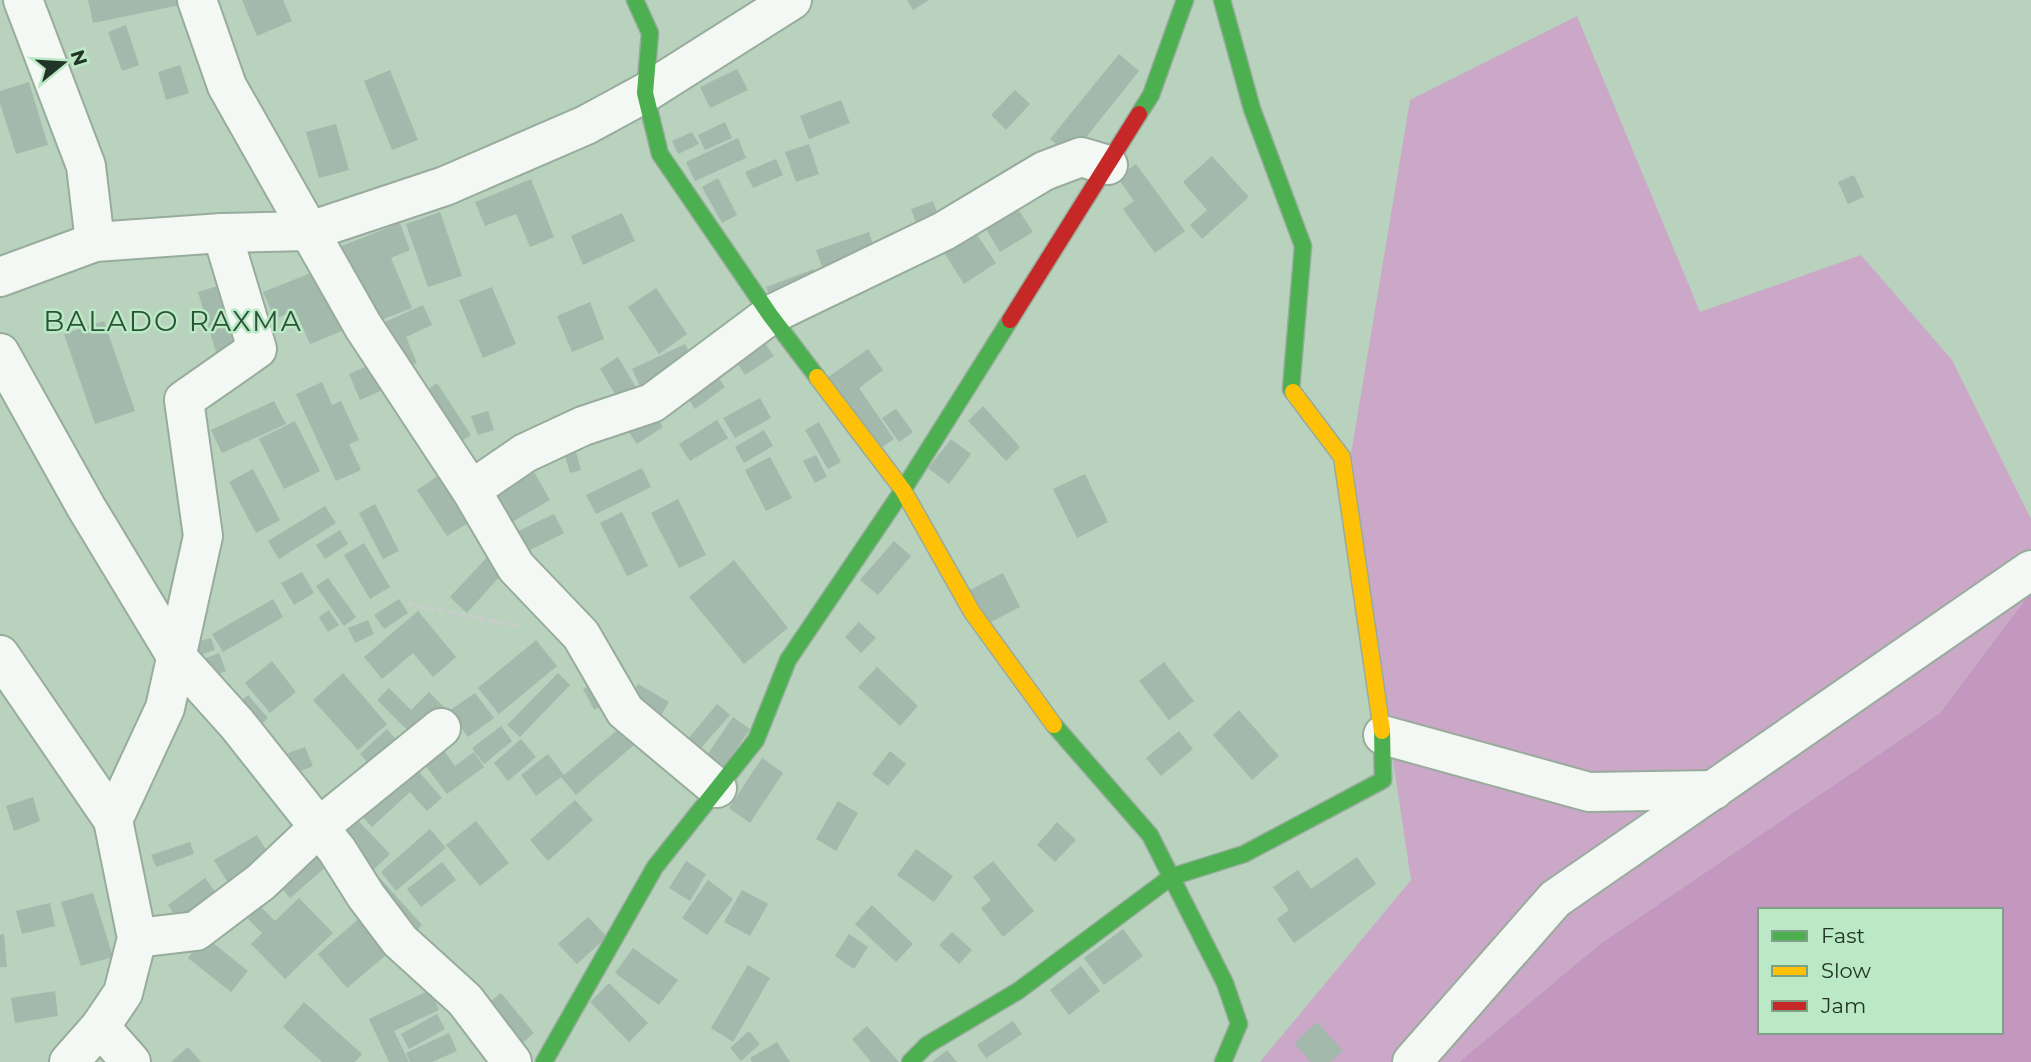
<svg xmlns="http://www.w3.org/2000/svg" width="2031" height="1062" font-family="Montserrat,sans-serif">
  <rect width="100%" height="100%" fill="#b8d2be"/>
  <path fill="#cba8c8" d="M 1577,16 L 1700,312 L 1861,255 L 1952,360 L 2031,519 L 2031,592 L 1940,713 L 1600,944 L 1459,1062 L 1260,1062 L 1411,880 L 1349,466 L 1410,100 Z"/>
  <path fill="#c397c0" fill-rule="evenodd" d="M 2031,592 L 2031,1062 L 1459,1062 L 1600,944 L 1940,713 ZM 1760,910 L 2001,910 L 2001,1032 L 1760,1032 Z"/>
  <g fill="#a2b9ac">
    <path d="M 88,0 L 179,0 L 180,5 L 93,23 Z"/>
    <path d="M 242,0 L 283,0 L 292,21 L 257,36 Z"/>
    <path d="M 907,0 L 929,0 L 913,10 Z"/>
    <path d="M 126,25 L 139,65 L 122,71 L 108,32 Z"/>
    <path d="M 1119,54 L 1139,71 L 1071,156 L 1050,139 Z"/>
    <path d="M 180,65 L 189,93 L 166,100 L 158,72 Z"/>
    <path d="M 737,69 L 748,90 L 710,108 L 700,87 Z"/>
    <path d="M 390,70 L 418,140 L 392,150 L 364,81 Z"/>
    <path d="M 29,82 L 48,145 L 16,154 L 0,103 L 0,91 Z"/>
    <path d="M 1015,90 L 1030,104 L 1006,130 L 991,115 Z"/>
    <path d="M 841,100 L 850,123 L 809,139 L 800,116 Z"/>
    <path d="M 725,122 L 732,138 L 705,150 L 698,135 Z"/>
    <path d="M 336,124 L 349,170 L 319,178 L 306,132 Z"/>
    <path d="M 692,132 L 699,144 L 678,154 L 672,141 Z"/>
    <path d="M 738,138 L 746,158 L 695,181 L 686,162 Z"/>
    <path d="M 809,144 L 819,174 L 796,182 L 785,152 Z"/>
    <path d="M 1212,156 L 1249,197 L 1202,239 L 1190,225 L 1207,210 L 1183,182 Z"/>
    <path d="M 776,159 L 783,175 L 753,188 L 745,172 Z"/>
    <path d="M 1136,164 L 1185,231 L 1155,253 L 1123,209 L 1134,201 L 1117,177 Z"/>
    <path d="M 1854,175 L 1864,197 L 1848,204 L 1838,182 Z"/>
    <path d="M 718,178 L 737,215 L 722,223 L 702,187 Z"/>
    <path d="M 531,179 L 554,237 L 530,247 L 516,214 L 485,226 L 475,202 Z"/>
    <path d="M 933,201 L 943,229 L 921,237 L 911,209 Z"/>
    <path d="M 1016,206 L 1033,232 L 1000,252 L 984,226 Z"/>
    <path d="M 440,212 L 462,276 L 428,287 L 406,224 Z"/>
    <path d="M 622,213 L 635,241 L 583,265 L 571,236 Z"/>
    <path d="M 400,223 L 410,250 L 391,258 L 412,308 L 365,326 L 334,249 Z"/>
    <path d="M 969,223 L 996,263 L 964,284 L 938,243 Z"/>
    <path d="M 869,232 L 877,256 L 825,275 L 816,250 Z"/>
    <path d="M 814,269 L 819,285 L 773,303 L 766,287 Z"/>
    <path d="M 316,271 L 342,331 L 310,344 L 295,310 L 275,319 L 263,292 Z"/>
    <path d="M 224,284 L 242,344 L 216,352 L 198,292 Z"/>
    <path d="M 492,287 L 516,344 L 483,358 L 459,300 Z"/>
    <path d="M 656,288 L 687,334 L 659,354 L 628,307 Z"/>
    <path d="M 590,302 L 604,339 L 572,352 L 557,316 Z"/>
    <path d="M 423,305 L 432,325 L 406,337 L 417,363 L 395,372 L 374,327 Z"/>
    <path d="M 104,321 L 135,411 L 95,424 L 64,334 Z"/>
    <path d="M 762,339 L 774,356 L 745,375 L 734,358 Z"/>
    <path d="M 685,344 L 697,367 L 643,392 L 632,369 Z"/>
    <path d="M 868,349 L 883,370 L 859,388 L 894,439 L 878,450 L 827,378 Z"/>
    <path d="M 618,357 L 641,396 L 623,407 L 600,369 Z"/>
    <path d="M 374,363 L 385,389 L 360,400 L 349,374 Z"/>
    <path d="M 713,370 L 725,387 L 695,409 L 684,392 Z"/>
    <path d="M 322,382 L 332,405 L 341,401 L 359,440 L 349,444 L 361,470 L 336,481 L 296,394 Z"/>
    <path d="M 437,383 L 471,435 L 448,450 L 414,400 Z"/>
    <path d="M 760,398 L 771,418 L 735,438 L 723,418 Z"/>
    <path d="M 274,401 L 286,424 L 222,453 L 211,430 Z"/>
    <path d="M 983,406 L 1020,447 L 1006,461 L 968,421 Z"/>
    <path d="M 896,409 L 913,432 L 899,442 L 882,418 Z"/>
    <path d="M 488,411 L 494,430 L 478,435 L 471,416 Z"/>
    <path d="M 654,413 L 663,427 L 637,444 L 628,431 Z"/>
    <path d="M 717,420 L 728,438 L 690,461 L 679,444 Z"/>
    <path d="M 295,421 L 320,471 L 284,489 L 259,439 Z"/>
    <path d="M 819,422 L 841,462 L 828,469 L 805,430 Z"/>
    <path d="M 764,430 L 773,446 L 744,463 L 735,447 Z"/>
    <path d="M 951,439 L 971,454 L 949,484 L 928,468 Z"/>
    <path d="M 575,449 L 581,470 L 570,473 L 564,453 Z"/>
    <path d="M 816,455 L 827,477 L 815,483 L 803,461 Z"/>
    <path d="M 770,457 L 792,498 L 766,511 L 745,470 Z"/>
    <path d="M 529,463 L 550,500 L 498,530 L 477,492 Z"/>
    <path d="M 642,468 L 651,487 L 596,514 L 586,495 Z"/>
    <path d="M 253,469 L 280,520 L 256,533 L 229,482 Z"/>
    <path d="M 445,471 L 476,518 L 447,536 L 417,490 Z"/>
    <path d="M 1085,474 L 1108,522 L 1077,538 L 1053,489 Z"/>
    <path d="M 678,499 L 706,555 L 679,568 L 651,513 Z"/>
    <path d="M 375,504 L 399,551 L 383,559 L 359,513 Z"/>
    <path d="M 325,506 L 336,523 L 279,559 L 268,541 Z"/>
    <path d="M 622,512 L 648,566 L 627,576 L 600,523 Z"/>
    <path d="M 554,514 L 564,533 L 526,552 L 516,532 Z"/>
    <path d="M 340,530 L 348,544 L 325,559 L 316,545 Z"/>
    <path d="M 894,541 L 911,556 L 878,595 L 860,580 Z"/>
    <path d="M 364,543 L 390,587 L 370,599 L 344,555 Z"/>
    <path d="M 491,553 L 507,568 L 467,613 L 450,597 Z"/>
    <path d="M 734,560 L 788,628 L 744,664 L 689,597 Z"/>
    <path d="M 302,572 L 314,593 L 294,605 L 281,583 Z"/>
    <path d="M 1003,573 L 1020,607 L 987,624 L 970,590 Z"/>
    <path d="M 328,578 L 356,617 L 344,626 L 316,586 Z"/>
    <path d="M 273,599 L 283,617 L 223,652 L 212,634 Z"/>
    <path d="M 399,599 L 408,613 L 384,629 L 374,615 Z"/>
    <path d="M 329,610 L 339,625 L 328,632 L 319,617 Z"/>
    <path d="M 418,611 L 456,657 L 433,677 L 413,653 L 382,679 L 364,657 Z"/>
    <path d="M 368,620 L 374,634 L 355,643 L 348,628 Z"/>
    <path d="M 859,622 L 876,638 L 861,653 L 845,637 Z"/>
    <path d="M 211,638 L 215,650 L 200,655 L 196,642 Z"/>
    <path d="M 536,640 L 557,666 L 499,714 L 478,688 Z"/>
    <path d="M 219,653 L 226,671 L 204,680 L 196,662 Z"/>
    <path d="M 272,661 L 296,692 L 270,713 L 245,683 Z"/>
    <path d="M 1164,662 L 1194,701 L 1169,720 L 1139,681 Z"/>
    <path d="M 877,667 L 918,706 L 900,726 L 858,687 Z"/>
    <path d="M 343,673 L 387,724 L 358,750 L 313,700 Z"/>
    <path d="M 558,673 L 570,685 L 520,737 L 507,725 Z"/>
    <path d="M 598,682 L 609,702 L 594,710 L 583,689 Z"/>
    <path d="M 638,684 L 669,702 L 656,724 L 625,706 Z"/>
    <path d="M 389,688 L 411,710 L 429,692 L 448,711 L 418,741 L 377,700 Z"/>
    <path d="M 475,693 L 494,718 L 468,737 L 449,711 Z"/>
    <path d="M 248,695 L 268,718 L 255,730 L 234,707 Z"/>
    <path d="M 717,704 L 730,715 L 696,754 L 684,744 Z"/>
    <path d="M 1239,710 L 1279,756 L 1252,780 L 1213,735 Z"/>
    <path d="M 733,717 L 750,729 L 720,773 L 703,761 Z"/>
    <path d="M 628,721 L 642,738 L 576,795 L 561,777 L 536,796 L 521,775 L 548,754 L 564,775 Z"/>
    <path d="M 501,726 L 512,741 L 484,764 L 472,748 Z"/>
    <path d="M 387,729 L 405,750 L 378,774 L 360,754 Z"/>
    <path d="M 1179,731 L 1193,749 L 1161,776 L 1146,758 Z"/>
    <path d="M 435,738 L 455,766 L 474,752 L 484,767 L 447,794 L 415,752 Z"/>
    <path d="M 521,739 L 536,757 L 508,781 L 494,763 Z"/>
    <path d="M 305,747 L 313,766 L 296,773 L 288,753 Z"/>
    <path d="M 890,751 L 906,764 L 888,786 L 872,774 Z"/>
    <path d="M 762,758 L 783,773 L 750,823 L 729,808 Z"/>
    <path d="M 410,762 L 442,798 L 427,811 L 410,792 L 372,827 L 357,811 Z"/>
    <path d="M 33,797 L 40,821 L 14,831 L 6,806 Z"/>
    <path d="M 575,800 L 593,820 L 548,861 L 530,840 Z"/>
    <path d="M 838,801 L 858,813 L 836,851 L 816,839 Z"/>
    <path d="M 347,809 L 390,854 L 371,872 L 329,827 Z"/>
    <path d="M 476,821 L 509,863 L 480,886 L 446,845 Z"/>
    <path d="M 1057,822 L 1076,840 L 1055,862 L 1037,845 Z"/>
    <path d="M 430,829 L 446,848 L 396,891 L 381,872 Z"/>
    <path d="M 257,835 L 274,863 L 231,888 L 214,860 Z"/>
    <path d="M 190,842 L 194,854 L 156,867 L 151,855 Z"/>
    <path d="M 312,849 L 327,866 L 290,898 L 276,881 Z"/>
    <path d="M 916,849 L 953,876 L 934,902 L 897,875 Z"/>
    <path d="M 1357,857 L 1376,884 L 1294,943 L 1277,919 L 1289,910 L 1273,887 L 1298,870 L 1311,889 Z"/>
    <path d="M 686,861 L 706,874 L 690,901 L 669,888 Z"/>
    <path d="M 993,861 L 1034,911 L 1003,937 L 981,908 L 991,900 L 973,877 Z"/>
    <path d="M 442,862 L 456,880 L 421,907 L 407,889 Z"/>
    <path d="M 378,876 L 422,925 L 408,938 L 364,888 Z"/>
    <path d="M 205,878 L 221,900 L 183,928 L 168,905 Z"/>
    <path d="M 708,880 L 733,899 L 707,935 L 682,918 Z"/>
    <path d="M 742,890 L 768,904 L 750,936 L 724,922 Z"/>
    <path d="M 93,893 L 113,957 L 81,966 L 61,902 Z"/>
    <path d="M 299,898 L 333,933 L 285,979 L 251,944 L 262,933 L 248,919 L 260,906 L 275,921 Z"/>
    <path d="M 50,903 L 55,926 L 22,934 L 16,911 Z"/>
    <path d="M 872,905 L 913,944 L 896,962 L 855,924 Z"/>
    <path d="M 362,916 L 392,950 L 347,988 L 318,954 Z"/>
    <path d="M 588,917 L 607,937 L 577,964 L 558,944 Z"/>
    <path d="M 1123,929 L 1143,956 L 1104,985 L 1084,958 Z"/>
    <path d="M 952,932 L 972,950 L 959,964 L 939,945 Z"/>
    <path d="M 4,934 L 7,967 L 0,967 L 0,935 Z"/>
    <path d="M 849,934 L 868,947 L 854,969 L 835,956 Z"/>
    <path d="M 204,936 L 248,971 L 231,992 L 188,958 Z"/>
    <path d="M 633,948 L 678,980 L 659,1005 L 615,973 Z"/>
    <path d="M 748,965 L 770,978 L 733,1042 L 711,1028 Z"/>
    <path d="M 1081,966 L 1100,991 L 1069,1015 L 1050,990 Z"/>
    <path d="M 609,983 L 648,1023 L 629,1042 L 590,1002 Z"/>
    <path d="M 430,990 L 439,1010 L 394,1031 L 409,1062 L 389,1062 L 369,1019 Z"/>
    <path d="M 55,991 L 58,1016 L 15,1023 L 11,998 Z"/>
    <path d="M 501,993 L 534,1033 L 520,1045 L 487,1004 Z"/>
    <path d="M 304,1002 L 362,1054 L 355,1062 L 322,1062 L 283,1027 Z"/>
    <path d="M 437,1014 L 445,1029 L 409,1049 L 401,1034 Z"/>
    <path d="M 1013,1021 L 1022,1034 L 986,1058 L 977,1045 Z"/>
    <path d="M 1317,1022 L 1343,1051 L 1330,1062 L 1311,1062 L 1294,1043 Z"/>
    <path d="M 867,1026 L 899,1062 L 871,1062 L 852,1039 Z"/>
    <path d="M 749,1031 L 760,1044 L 741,1061 L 730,1048 Z"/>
    <path d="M 449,1033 L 457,1051 L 432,1062 L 410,1062 L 406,1053 Z"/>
    <path d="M 777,1042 L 790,1062 L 752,1062 L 750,1058 Z"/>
    <path d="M 188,1047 L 201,1062 L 171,1062 Z"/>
    <path d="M 947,1050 L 957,1062 L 932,1062 Z"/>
  </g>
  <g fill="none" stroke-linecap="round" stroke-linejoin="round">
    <g stroke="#98ac9c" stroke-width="42">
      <g id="street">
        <path d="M 23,0 L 86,166 L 95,242"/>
        <path d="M 197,0 L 227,86 L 363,326 L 471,490 L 516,567 L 581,635 L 625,711 L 717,788"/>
        <path d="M 0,277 L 95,242 L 222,233 L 310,231 L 445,186 L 586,125 L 645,93 L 792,0"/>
        <path d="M 0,353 L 86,507 L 176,656 L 237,724 L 337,850 L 366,896 L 400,941 L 465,1000 L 512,1062"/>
        <path d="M 471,490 L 525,453 L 583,426 L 652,403 L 770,315 L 944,231 L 1044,171 L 1081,157 L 1108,165"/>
        <path d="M 0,655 L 113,820 L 137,938 L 123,993 L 100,1027 L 69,1062"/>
        <path d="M 1383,735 L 1589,792 L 1714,790"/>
        <path d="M 113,820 L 165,708 L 203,536 L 184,400 L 257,349 L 222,233"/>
        <path d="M 137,938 L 196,931 L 261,882 L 319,827 L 441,728"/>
        <path d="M 100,1027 L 131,1062"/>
        <path d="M 1412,1062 L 1555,899 L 2031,570"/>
      </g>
    </g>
    <g stroke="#98ac9c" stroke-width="19">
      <g id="fast">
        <path d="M 635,0 L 650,33 L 645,93 L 660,154 L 770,315 L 817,377"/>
        <path d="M 1222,0 L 1252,109 L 1303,246 L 1291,389 L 1293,392"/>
        <path d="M 1139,114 L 1151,95 L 1185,0"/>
        <path d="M 1054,725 L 1150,835 L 1225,983 L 1239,1024 L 1223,1062"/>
        <path d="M 544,1062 L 655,867 L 756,740 L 788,660 L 903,490 L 1010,320"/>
        <path d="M 910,1062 L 927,1045 L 1018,991 L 1171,877 L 1244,854 L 1383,780 L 1382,731"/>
      </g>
    </g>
    <g stroke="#98ac9c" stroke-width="19">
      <g id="slow">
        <path d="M 817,377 L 903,490 L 972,612 L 1054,725"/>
        <path d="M 1293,392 L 1342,457 L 1382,731"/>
      </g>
    </g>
    <g stroke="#98ac9c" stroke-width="19">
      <path id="jam" d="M 1010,320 L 1139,114"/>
    </g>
    <path stroke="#c6cec7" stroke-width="4.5" stroke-dasharray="7 3.5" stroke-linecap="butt" d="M 407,604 L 518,626"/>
    <use href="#street" stroke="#f4f8f5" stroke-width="38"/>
    <use href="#fast" stroke="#4caf50" stroke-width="16"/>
    <use href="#slow" stroke="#ffc107" stroke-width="16"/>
    <use href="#jam" stroke="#c62828" stroke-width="16"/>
  </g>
  <g text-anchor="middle" stroke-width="5" stroke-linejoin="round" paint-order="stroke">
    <g font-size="28" letter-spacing="2" fill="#2b5437" stroke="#bbe9c5">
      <text x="173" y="331">BALADO RAXMA</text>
    </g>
  </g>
  <rect x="1758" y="908" width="245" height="126" fill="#bbe9c5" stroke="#7ea186" stroke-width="2"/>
  <rect x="1772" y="931" width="35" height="10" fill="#4caf50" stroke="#7ea186" stroke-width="2"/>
  <text x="1821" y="943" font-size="21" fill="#223427">Fast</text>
  <rect x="1772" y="966" width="35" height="10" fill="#ffc107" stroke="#7ea186" stroke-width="2"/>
  <text x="1821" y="978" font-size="21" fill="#223427">Slow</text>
  <rect x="1772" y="1001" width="35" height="10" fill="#c62828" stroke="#7ea186" stroke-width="2"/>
  <text x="1821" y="1013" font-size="21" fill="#223427">Jam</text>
  <g transform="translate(63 63) rotate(72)" stroke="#bbe9c5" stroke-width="5" paint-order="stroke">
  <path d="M0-5L12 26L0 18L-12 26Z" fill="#223427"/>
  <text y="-10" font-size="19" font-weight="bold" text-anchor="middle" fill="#223427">N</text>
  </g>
</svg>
